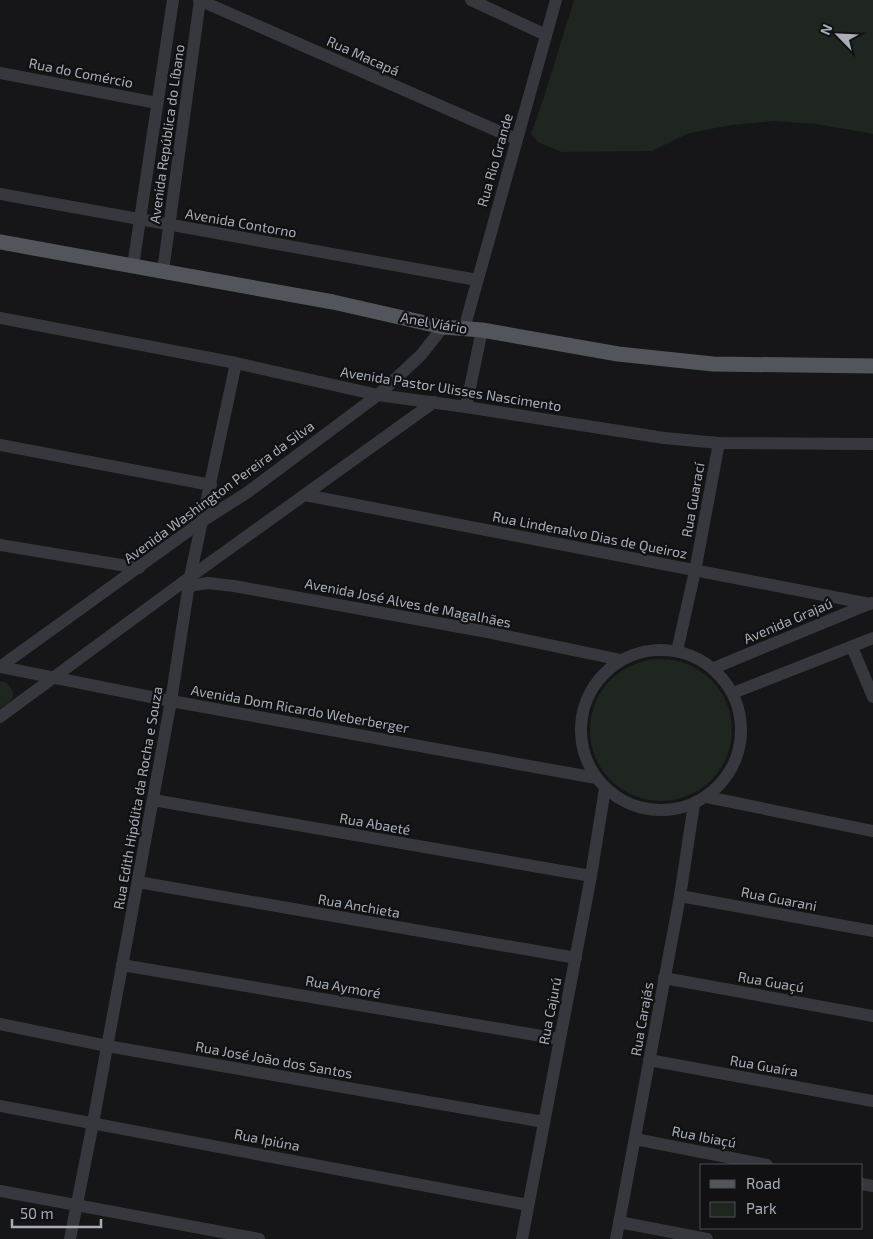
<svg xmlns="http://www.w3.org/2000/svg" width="873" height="1239" font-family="'Exo 2',sans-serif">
  <rect width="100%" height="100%" fill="#161618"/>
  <g fill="#1e261f">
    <path d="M 574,0 L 873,0 L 873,134 L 816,124 L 774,121 L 732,125 L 689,133 L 652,151 L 561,152 L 538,142 L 531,134 L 544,97 Z"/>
    <circle cx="661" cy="730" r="71"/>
    <path d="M 0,681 C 8,681 17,692 11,700 C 9,703 3,706 0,708 Z"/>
  </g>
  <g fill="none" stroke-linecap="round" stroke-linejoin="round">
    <g stroke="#37383d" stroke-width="12">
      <path d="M 199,0 L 516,139"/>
      <path d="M 471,0 L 546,35"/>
      <path d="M 0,73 L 157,103"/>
      <path d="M 0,194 L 477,280"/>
      <path d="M 133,266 L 173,0"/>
      <path d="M 163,271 L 200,0"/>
      <path d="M 0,318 L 236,363 L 378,395 L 466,407 L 664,438 L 719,443 L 873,444"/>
      <path d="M 464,329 L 556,0"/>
      <path d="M 466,407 L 482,330"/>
      <path d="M 0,445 L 211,485"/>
      <path d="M 305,495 L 870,604"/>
      <path d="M 0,545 L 139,568"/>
      <path d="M 189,586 L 208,583 L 234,586 L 482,631 L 621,660"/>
      <path d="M 852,647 L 873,697"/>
      <circle cx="661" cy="730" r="80"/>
      <path d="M 677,651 L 695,571 L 719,443"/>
      <path d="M 0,667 L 171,701 L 596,778"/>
      <path d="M 0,667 L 201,522 L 248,492 L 378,395 L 421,355 L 443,327"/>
      <path d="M 714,668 L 871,603"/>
      <path d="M 733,693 L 873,638"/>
      <path d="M 0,717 L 190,577 L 434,402"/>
      <path d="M 707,797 L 873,831"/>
      <path d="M 153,800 L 591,876"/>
      <path d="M 138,882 L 576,958"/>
      <path d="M 680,896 L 873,931"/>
      <path d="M 122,965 L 559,1039"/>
      <path d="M 664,978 L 873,1016"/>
      <path d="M 0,1024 L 107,1046 L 544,1122"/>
      <path d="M 649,1060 L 873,1101"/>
      <path d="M 0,1106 L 528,1205"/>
      <path d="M 635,1139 L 767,1165"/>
      <path d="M 862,1184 L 873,1186"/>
      <path d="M 0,1191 L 259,1239"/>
      <path d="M 619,1222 L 707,1239"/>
      <path d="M 70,1239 L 93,1123 L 171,701 L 190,577 L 236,363"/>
      <path d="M 522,1239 L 591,876 L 605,789"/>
      <path d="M 616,1239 L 680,896 L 694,804"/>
    </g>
    <path stroke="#53555c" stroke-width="15" d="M 0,242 L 333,302 L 443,327 L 482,330 L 618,354 L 713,364 L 873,366"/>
  </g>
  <g text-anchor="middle" stroke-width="4.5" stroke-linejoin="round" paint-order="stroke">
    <g font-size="14" fill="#a8adb8" stroke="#111113">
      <text transform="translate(363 56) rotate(24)" y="5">Rua Macapá</text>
      <text transform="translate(81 73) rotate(11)" y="5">Rua do Comércio</text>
      <text transform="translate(167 134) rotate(-82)" y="5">Avenida República do Líbano</text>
      <text transform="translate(495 160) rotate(-74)" y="5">Rua Rio Grande</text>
      <text transform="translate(241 223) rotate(10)" y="5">Avenida Contorno</text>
      <text transform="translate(434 323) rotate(10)" y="5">Anel Viário</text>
      <text transform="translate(451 389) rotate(9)" y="5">Avenida Pastor Ulisses Nascimento</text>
      <text transform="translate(219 492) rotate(-36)" y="5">Avenida Washington Pereira da Silva</text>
      <text transform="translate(693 500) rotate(-80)" y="5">Rua Guarací</text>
      <text transform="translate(590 535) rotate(11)" y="5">Rua Lindenalvo Dias de Queiroz</text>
      <text transform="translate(408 603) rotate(11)" y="5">Avenida José Alves de Magalhães</text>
      <text transform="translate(788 621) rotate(-23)" y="5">Avenida Grajaú</text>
      <text transform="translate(300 709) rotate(10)" y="5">Avenida Dom Ricardo Weberberger</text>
      <text transform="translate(138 798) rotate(-80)" y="5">Rua Edith Hipólita da Rocha e Souza</text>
      <text transform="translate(375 824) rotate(10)" y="5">Rua Abaeté</text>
      <text transform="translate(779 899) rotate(11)" y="5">Rua Guarani</text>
      <text transform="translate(359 906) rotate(10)" y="5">Rua Anchieta</text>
      <text transform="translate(771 982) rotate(10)" y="5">Rua Guaçú</text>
      <text transform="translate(343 987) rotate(10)" y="5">Rua Aymoré</text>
      <text transform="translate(550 1011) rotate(-79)" y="5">Rua Cajurú</text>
      <text transform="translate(642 1019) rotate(-80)" y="5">Rua Carajás</text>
      <text transform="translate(274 1060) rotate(10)" y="5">Rua José João dos Santos</text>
      <text transform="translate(764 1066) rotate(10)" y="5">Rua Guaíra</text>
      <text transform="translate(704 1137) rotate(11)" y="5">Rua Ibiaçú</text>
      <text transform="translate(267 1140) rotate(11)" y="5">Rua Ipiúna</text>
    </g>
  </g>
  <rect x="700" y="1164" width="162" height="65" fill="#111113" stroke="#4d4f55"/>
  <rect x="710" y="1180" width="25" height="8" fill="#53555c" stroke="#4d4f55"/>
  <text x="746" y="1189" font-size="15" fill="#a8adb8">Road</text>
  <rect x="710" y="1202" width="25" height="15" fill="#1e261f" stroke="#4d4f55"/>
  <text x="746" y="1214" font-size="15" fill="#a8adb8">Park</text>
  <g transform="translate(838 35) rotate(294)" stroke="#111113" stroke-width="4" paint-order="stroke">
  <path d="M0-4L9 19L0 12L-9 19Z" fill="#a8adb8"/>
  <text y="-8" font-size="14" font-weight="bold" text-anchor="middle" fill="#a8adb8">N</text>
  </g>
  <path d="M12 1219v8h89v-8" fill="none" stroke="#a8adb8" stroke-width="2.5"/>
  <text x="20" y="1219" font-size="15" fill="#a8adb8" stroke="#111113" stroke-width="4" paint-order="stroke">50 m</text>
</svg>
